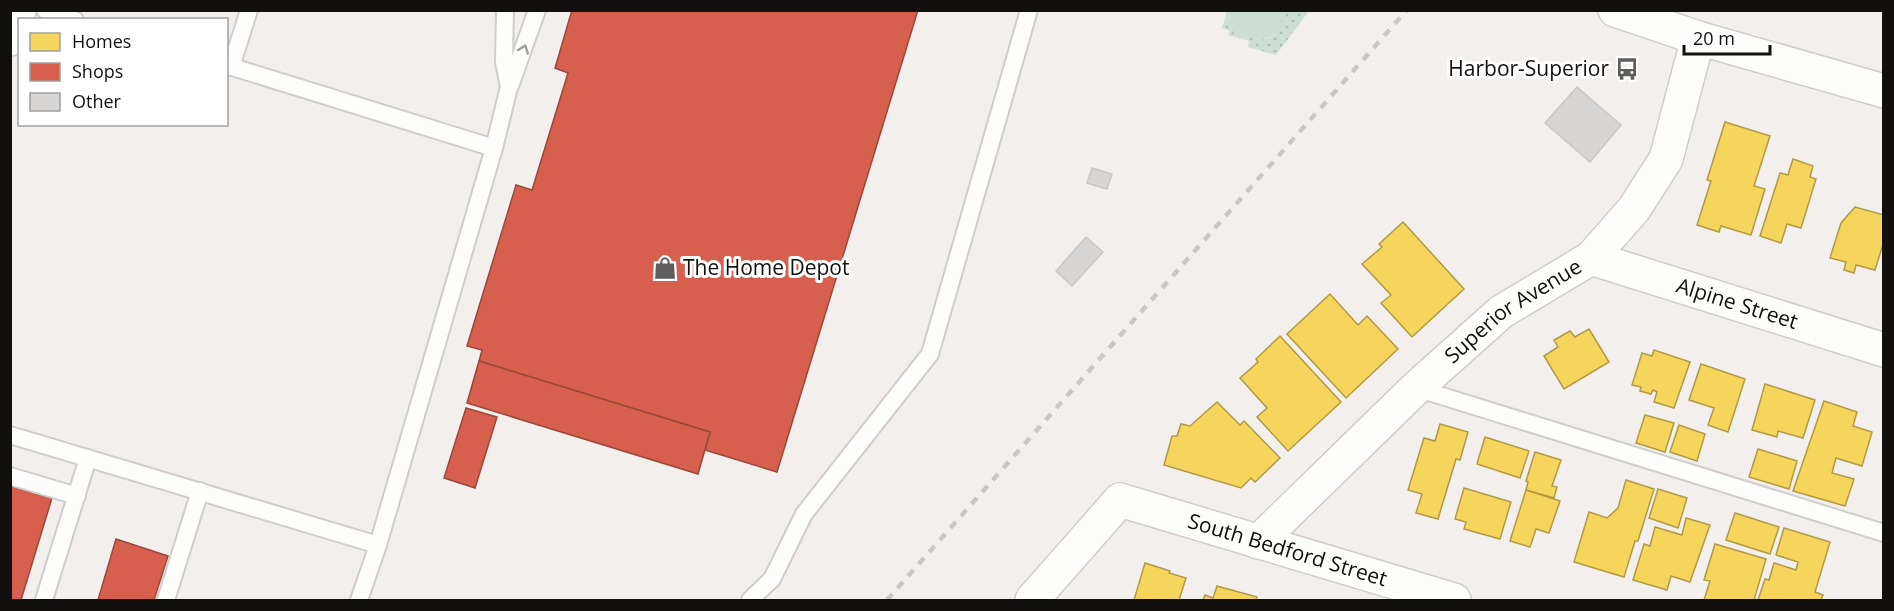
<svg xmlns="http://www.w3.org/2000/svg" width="1894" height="611" font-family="'Open Sans',sans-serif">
  <defs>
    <pattern id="garden-dots" width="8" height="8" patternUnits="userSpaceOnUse" patternTransform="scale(1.5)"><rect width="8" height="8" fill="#cddfd4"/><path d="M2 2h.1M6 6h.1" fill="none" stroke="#afbeb5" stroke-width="1.8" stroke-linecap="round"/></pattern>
  </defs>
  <rect width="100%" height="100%" fill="#f2efed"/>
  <path fill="#cddfd4" d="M 1227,11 L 1291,11 C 1275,24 1279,46 1249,37 L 1244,39 L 1235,36 L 1232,33 L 1233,24 L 1229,16 L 1226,15 Z"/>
  <path fill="url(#garden-dots)" d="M 1291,10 L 1309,11 L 1276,55 L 1248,47 L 1249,41 L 1228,35 L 1230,31 L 1222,28 L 1226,15 L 1232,19 C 1234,31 1230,35 1244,39 L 1249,37 C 1281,47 1274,22 1291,10 Z"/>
  <g fill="#f6d55c" stroke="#b29a45" stroke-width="1.5">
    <path d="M 1725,122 L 1770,136 L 1754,186 L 1765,189 L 1751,235 L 1721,226 L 1719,232 L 1697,225 L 1711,181 L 1707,180 Z"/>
    <path d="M 1793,159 L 1813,166 L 1810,177 L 1816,179 L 1801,228 L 1787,224 L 1781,243 L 1760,236 L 1780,173 L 1788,175 Z"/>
    <path d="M 1855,207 L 1884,215 L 1884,241 L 1875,270 L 1856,265 L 1854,273 L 1844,270 L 1846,262 L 1830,258 L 1841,223 Z"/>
    <path d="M 1403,222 L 1464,289 L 1412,337 L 1381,303 L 1391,295 L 1362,264 L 1382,247 L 1379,244 Z"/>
    <path d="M 1330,294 L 1358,325 L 1367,316 L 1398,349 L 1346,398 L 1287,334 Z"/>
    <path d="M 1589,329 L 1609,362 L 1564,389 L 1544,356 L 1558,347 L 1554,340 L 1570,331 L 1575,337 Z"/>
    <path d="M 1280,336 L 1341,402 L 1288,451 L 1257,417 L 1267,408 L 1240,378 L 1258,362 L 1256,359 Z"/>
    <path d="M 1654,350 L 1690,362 L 1674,408 L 1654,402 L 1657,392 L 1653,390 L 1651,394 L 1640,391 L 1641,387 L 1632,385 L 1642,353 L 1652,356 Z"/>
    <path d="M 1701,364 L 1745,379 L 1728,432 L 1708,425 L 1714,408 L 1689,400 Z"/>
    <path d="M 1765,384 L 1815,400 L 1803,438 L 1778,431 L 1777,437 L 1752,430 Z"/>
    <path d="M 1824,401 L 1857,412 L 1853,426 L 1872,432 L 1862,466 L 1836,458 L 1832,473 L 1854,479 L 1845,506 L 1793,491 Z"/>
    <path d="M 1217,402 L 1240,425 L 1244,421 L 1280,458 L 1255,482 L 1251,478 L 1241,488 L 1164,465 L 1172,436 L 1177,436 L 1181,424 L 1190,426 Z"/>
    <path d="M 1645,415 L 1674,423 L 1665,452 L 1636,443 Z"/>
    <path d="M 1440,424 L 1468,432 L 1460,460 L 1456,459 L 1438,519 L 1416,513 L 1422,494 L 1408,490 L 1424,438 L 1435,441 Z"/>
    <path d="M 1679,425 L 1705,434 L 1697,461 L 1670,452 Z"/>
    <path d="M 1485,437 L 1529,451 L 1520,478 L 1477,464 Z"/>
    <path d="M 1758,449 L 1797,461 L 1789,489 L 1749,477 Z"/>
    <path d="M 1535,452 L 1561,460 L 1552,486 L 1557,487 L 1554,498 L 1526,490 L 1528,482 L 1526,481 Z"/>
    <path d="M 1626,480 L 1654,489 L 1638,541 L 1635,541 L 1624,577 L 1574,562 L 1589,512 L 1607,518 L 1618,508 Z"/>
    <path d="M 1464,488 L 1511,502 L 1500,539 L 1464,529 L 1466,522 L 1455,519 Z"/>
    <path d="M 1658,489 L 1687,498 L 1678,528 L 1649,518 Z"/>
    <path d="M 1526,490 L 1560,501 L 1549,533 L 1536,529 L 1530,547 L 1510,541 Z"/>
    <path d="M 1735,513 L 1779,527 L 1770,554 L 1726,540 Z"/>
    <path d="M 1686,518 L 1710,525 L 1690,582 L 1671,576 L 1667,590 L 1633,580 L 1644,544 L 1650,546 L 1655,527 L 1682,535 Z"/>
    <path d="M 1784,528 L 1830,542 L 1815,592 L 1823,595 L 1821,600 L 1758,600 L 1765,579 L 1769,580 L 1774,563 L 1796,570 L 1798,562 L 1776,555 Z"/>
    <path d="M 1715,544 L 1766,559 L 1754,600 L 1704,600 L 1710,581 L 1704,580 Z"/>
    <path d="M 1145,563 L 1170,571 L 1169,573 L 1186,578 L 1179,600 L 1134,600 Z"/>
    <path d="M 1217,586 L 1257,597 L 1256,600 L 1203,600 L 1205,595 L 1213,598 Z"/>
  </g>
  <g fill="#d6604d" stroke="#9b483a" stroke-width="1.5">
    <path d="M 572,10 L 918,10 L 777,472 L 705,450 L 710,432 L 479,361 L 482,350 L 467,346 L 516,185 L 532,190 L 568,73 L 555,68 Z"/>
    <path d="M 479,361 L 710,432 L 698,474 L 467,403 Z"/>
    <path d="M 466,408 L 497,417 L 475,488 L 444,478 Z"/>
    <path d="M 10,486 L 52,498 L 21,600 L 10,600 Z"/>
    <path d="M 116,539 L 168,556 L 154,600 L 98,600 Z"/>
  </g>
  <g fill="#d8d6d4" stroke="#cac8c6" stroke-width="1.5">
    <path d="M 1577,87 L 1621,125 L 1590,162 L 1545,123 Z"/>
    <path d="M 1092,168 L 1112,174 L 1107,189 L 1087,183 Z"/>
    <path d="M 1086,237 L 1103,252 L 1072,286 L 1056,271 Z"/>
  </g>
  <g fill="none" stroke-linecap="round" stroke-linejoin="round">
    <g stroke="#d0cdcc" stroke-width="20">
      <g id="lane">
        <path d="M 45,10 L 75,20"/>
        <path d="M 226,65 L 494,148"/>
        <path d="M 231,67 L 249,10"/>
        <path d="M 510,86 L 537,10"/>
        <path d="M 1416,388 L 1884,533"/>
        <path d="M 10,435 L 378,545"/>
        <path d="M 10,476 L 77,496"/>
        <path d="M 44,600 L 88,458"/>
        <path d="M 166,600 L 200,491"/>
        <path d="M 359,600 L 378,545 L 494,148 L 509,87 L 504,62 L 505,10"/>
        <path d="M 750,600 L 772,579 L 804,514 L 930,354 L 1029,10"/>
      </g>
    </g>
    <g stroke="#d0cdcc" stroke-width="36">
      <g id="street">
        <path id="s1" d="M 1591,258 L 1884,350"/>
        <path id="s2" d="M 1258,542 L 1416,388 L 1501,312 L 1591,258 L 1634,209 L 1666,159 L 1698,38"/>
        <path id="s3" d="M 1032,600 L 1120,500 L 1454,600"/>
      </g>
    </g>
    <g stroke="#d0cdcc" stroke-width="36">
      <path id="secondary" d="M 10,39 L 19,10"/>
    </g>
    <g stroke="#d0cdcc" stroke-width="36">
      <path id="primary" d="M 1615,10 L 1698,38 L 1884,91"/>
    </g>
    <use href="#lane" stroke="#fdfdfc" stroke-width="16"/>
    <use href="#street" stroke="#fdfdfc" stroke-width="33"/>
    <use href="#secondary" stroke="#fdfdfc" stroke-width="33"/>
    <use href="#primary" stroke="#fdfdfc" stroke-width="33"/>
    <path stroke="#c8c8c8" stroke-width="4.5" stroke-dasharray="8 8" stroke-linecap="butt" d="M 887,600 L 1407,10"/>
  </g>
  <defs><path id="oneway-chevron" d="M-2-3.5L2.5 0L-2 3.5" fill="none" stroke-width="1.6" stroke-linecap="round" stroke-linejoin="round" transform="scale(1.5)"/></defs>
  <use stroke="#9f9e9d" href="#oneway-chevron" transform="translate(524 49) rotate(-69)"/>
  <defs>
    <g id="bus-bare" transform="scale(1.8)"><path d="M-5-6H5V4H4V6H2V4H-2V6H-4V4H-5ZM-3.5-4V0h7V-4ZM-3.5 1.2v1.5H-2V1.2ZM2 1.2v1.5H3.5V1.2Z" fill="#605e5d" stroke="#fff" stroke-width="2.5" paint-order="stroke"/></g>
    <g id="shop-bare" transform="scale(1.8)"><path d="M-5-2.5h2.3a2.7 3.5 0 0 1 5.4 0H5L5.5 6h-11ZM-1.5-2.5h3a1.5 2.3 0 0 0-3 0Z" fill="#605e5d" stroke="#fff" stroke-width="2.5" paint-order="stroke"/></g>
  </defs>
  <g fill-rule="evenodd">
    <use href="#bus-bare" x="1627" y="69"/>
    <use href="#shop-bare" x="665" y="268"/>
  </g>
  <g text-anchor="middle" stroke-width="6" stroke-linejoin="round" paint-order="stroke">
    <g font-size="21" fill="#12100f" stroke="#fff" text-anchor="end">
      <text x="1609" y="76">Harbor-Superior</text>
      <text x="683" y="275" text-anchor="start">The Home Depot</text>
    </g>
    <g font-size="21" fill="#12100f" stroke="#fff">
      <text dy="7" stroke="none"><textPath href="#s1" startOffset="153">Alpine Street</textPath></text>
      <text dy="7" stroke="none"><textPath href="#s2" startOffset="345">Superior Avenue</textPath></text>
      <text dy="7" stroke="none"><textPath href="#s3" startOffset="308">South Bedford Street</textPath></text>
    </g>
  </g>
  <rect width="1894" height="611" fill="none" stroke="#12100f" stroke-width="24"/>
  <rect x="18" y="18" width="210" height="108" fill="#ffffff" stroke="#a09f9f" stroke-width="1.5"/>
  <rect x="30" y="33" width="30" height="18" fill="#f6d55c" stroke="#a09f9f" stroke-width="1.5"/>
  <text x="72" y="48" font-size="18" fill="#12100f">Homes</text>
  <rect x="30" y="63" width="30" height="18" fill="#d6604d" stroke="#a09f9f" stroke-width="1.5"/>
  <text x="72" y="78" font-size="18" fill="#12100f">Shops</text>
  <rect x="30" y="93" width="30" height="18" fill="#d8d6d4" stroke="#a09f9f" stroke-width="1.5"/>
  <text x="72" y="108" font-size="18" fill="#12100f">Other</text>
  <path d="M1684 45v9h86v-9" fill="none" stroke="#12100f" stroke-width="3"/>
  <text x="1693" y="45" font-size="18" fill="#12100f" stroke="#ffffff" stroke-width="4.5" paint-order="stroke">20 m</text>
</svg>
